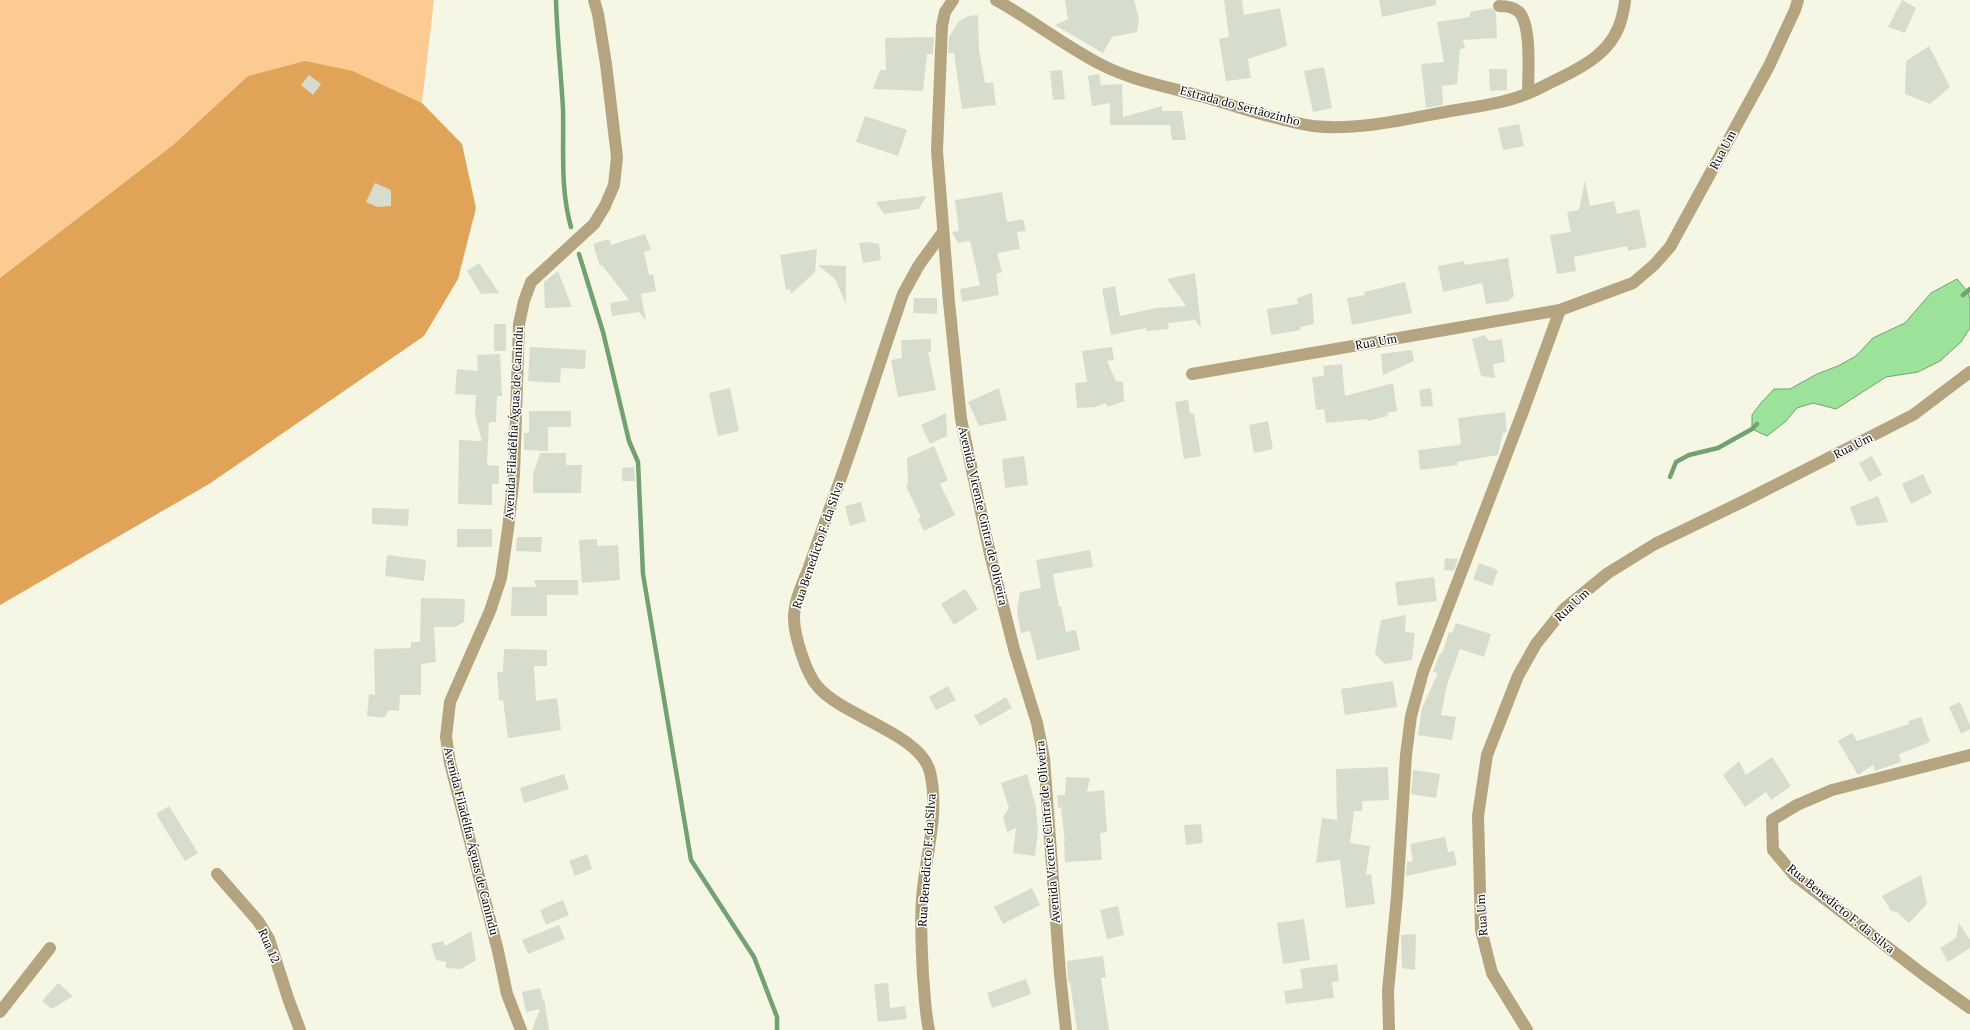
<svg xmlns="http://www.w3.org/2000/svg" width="1970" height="1030" font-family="'PT Serif',serif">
  <rect width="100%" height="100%" fill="#f6f6e5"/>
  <path fill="#fccb92" d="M 0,0 L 434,0 L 422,103 L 353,71 L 248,76 L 173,145 L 0,278 Z"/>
  <path fill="#e1a357" d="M 305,61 L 353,71 L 422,103 L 462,144 L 476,208 L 458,279 L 424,336 L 209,484 L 0,605 L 0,278 L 173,145 L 248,76 Z"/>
  <path fill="#9de29b" stroke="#72a26f" d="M 1957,279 L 1968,292 L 1970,299 L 1970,328 L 1961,342 L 1940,361 L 1918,372 L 1886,377 L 1836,409 L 1813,403 L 1797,408 L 1785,422 L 1767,436 L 1752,429 L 1752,415 L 1761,403 L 1774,389 L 1790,389 L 1817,374 L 1838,366 L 1856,356 L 1873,338 L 1905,323 L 1931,293 Z"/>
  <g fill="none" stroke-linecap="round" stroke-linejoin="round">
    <g stroke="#72a26f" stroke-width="4.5">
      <path d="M 556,0 C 557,37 561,73 563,109 C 564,149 560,189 571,227"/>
      <path d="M 579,254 L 603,332 L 629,441 L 638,462 L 643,574 L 691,860 L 754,957 L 777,1017 L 777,1030"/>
      <path d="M 1963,295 L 1970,289"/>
      <path d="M 1670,477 L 1676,462 L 1689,455 L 1718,448 L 1752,429 L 1757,424"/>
    </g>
  </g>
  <g fill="#d7ddcd">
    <path d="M 1065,0 L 1134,0 L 1139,19 L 1137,32 L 1112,37 L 1103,53 L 1055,25 L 1068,19 Z"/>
    <path d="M 1224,0 L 1242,0 L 1244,15 L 1280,8 L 1287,46 L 1248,59 L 1251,78 L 1226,81 L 1219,39 L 1229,37 Z"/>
    <path d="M 1379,0 L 1436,0 L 1436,5 L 1382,17 Z"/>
    <path d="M 1902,0 L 1916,8 L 1905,33 L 1888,27 Z"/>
    <path d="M 1492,8 L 1496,13 L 1497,38 L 1463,40 L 1465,48 L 1460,49 L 1457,84 L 1442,86 L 1443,105 L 1426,108 L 1421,64 L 1444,62 L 1437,22 L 1470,17 L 1470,12 Z"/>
    <path d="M 978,15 L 979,50 L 985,83 L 993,82 L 996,105 L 962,109 L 954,53 L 948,53 L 949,37 L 958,22 L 968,16 Z"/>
    <path d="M 934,37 L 933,54 L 927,54 L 923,91 L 873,89 L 880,70 L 886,70 L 885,38 Z"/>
    <path d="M 1929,46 L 1950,87 L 1930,104 L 1905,94 L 1906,61 Z"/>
    <path d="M 1324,67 L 1332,108 L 1313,112 L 1304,71 Z"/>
    <path d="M 1489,69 L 1507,69 L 1507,90 L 1490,91 Z"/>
    <path d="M 1062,70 L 1065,99 L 1053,100 L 1050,71 Z"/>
    <path d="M 1099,74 L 1101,85 L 1122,84 L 1123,117 L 1162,106 L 1162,111 L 1182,111 L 1186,140 L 1172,140 L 1170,125 L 1110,125 L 1110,103 L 1092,106 L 1088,76 Z"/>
    <path d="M 309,75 L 321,84 L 313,95 L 301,85 Z"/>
    <path d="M 865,116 L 907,130 L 898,156 L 856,142 Z"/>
    <path d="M 1519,124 L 1524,146 L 1503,150 L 1498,128 Z"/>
    <path d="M 1585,180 L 1590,206 L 1614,201 L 1617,214 L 1639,209 L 1647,247 L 1628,251 L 1627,246 L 1574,257 L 1576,271 L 1557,274 L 1550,235 L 1571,232 L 1567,212 L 1579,210 Z"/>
    <path d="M 375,183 L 391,190 L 391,206 L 377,207 L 366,202 Z"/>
    <path d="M 1002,192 L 1007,222 L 1023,219 L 1026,231 L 1017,232 L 1020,249 L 997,253 L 1002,272 L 996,274 L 999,295 L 962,302 L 960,289 L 980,285 L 970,241 L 958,243 L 952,232 L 959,231 L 955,200 Z"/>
    <path d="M 926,196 L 919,209 L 884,214 L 876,202 Z"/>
    <path d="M 645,234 L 651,250 L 644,252 L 649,275 L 653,274 L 656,291 L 641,294 L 646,321 L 639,312 L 612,316 L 610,303 L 629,300 L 602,265 L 600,266 L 593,244 L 609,239 L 611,245 Z"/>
    <path d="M 868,242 L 879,244 L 881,260 L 863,263 L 859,243 Z"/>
    <path d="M 817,249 L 815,272 L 791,294 L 790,289 L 786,290 L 780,255 Z"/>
    <path d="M 1508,258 L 1514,296 L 1508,301 L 1486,304 L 1482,283 L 1443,292 L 1438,266 L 1464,261 L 1465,265 Z"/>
    <path d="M 479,263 L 499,293 L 481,294 L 467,271 Z"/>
    <path d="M 818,265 L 846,266 L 846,304 L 835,279 Z"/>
    <path d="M 558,271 L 572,307 L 545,308 L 544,282 Z"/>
    <path d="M 1195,273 L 1201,328 L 1195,320 L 1168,323 L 1169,329 L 1146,331 L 1146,328 L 1111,335 L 1102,289 L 1115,286 L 1120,316 L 1156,308 L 1186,306 L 1167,279 Z"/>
    <path d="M 1405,282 L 1412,313 L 1352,325 L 1347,298 L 1365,295 L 1364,292 Z"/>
    <path d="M 1312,293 L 1314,324 L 1300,327 L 1301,330 L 1271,335 L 1267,309 L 1298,304 L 1297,298 Z"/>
    <path d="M 914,298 L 937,298 L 937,314 L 913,313 Z"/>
    <rect x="494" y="324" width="12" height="27"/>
    <path d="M 1485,335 L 1489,341 L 1502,339 L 1505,362 L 1493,364 L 1495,378 L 1481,376 L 1472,339 Z"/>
    <path d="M 931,339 L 931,352 L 928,352 L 936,390 L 898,397 L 891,360 L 902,358 L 901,340 Z"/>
    <path d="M 530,347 L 586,350 L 585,369 L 561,368 L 560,383 L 528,381 Z"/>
    <path d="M 1112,347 L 1114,360 L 1107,361 L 1116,381 L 1123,382 L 1124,401 L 1108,407 L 1105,403 L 1095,407 L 1077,408 L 1075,383 L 1087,382 L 1082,351 Z"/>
    <path d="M 1412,350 L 1414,361 L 1383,375 L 1381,354 Z"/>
    <path d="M 500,354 L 502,396 L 497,396 L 496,422 L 489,422 L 487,465 L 499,466 L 499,484 L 492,484 L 492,505 L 458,504 L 459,440 L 482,441 L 475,415 L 476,395 L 455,394 L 457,369 L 478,371 L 477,355 Z"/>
    <path d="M 1342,364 L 1345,396 L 1393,383 L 1397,411 L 1387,413 L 1388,416 L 1368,421 L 1367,419 L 1326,423 L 1324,409 L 1316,410 L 1312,377 L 1324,376 L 1323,366 Z"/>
    <path d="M 730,388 L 739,431 L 718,436 L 709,393 Z"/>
    <path d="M 999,388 L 1007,420 L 979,426 L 968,402 Z"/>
    <path d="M 1431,388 L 1433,406 L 1421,407 L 1419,390 Z"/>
    <path d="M 1188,400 L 1190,413 L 1194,414 L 1201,456 L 1184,459 L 1175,402 Z"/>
    <path d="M 529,411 L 571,411 L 571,427 L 548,427 L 548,451 L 524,450 L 524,433 L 529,433 Z"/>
    <path d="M 1505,412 L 1507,432 L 1503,433 L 1498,455 L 1457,462 L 1458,465 L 1420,470 L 1418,450 L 1459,445 L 1461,443 L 1458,418 Z"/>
    <path d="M 946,413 L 947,436 L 930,444 L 921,425 Z"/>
    <path d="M 1268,421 L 1273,449 L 1254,453 L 1249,425 Z"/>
    <path d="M 934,446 L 948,480 L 940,484 L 955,515 L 924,531 L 918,519 L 921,518 L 906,486 L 908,485 L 907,458 Z"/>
    <path d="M 540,453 L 566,453 L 566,465 L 582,465 L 581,493 L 533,493 L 533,475 Z"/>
    <path d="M 1024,456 L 1028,485 L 1005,488 L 1002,459 Z"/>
    <path d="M 1872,456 L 1882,475 L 1869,482 L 1859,463 Z"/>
    <path d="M 634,467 L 635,481 L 622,481 L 622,468 Z"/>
    <path d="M 1923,474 L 1932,493 L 1911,504 L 1902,484 Z"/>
    <path d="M 1878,496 L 1888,522 L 1857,526 L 1850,507 Z"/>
    <path d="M 861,502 L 866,521 L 850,526 L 845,506 Z"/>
    <path d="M 372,508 L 409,509 L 408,526 L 372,524 Z"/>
    <rect x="457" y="529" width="35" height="18"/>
    <path d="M 517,537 L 542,537 L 541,552 L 516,551 Z"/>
    <path d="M 597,539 L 597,546 L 618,545 L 620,580 L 582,583 L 579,540 Z"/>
    <path d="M 1090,550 L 1093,567 L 1053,574 L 1059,607 L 1061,606 L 1066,632 L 1076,630 L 1080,650 L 1037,660 L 1030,631 L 1021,633 L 1017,611 L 1020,592 L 1041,588 L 1036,560 Z"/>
    <path d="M 387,555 L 426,560 L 424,581 L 385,576 Z"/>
    <path d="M 1445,558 L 1458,559 L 1454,571 L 1444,570 Z"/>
    <path d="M 1479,563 L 1498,570 L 1492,586 L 1473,579 Z"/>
    <path d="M 1434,577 L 1437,601 L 1398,606 L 1395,582 Z"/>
    <path d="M 534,580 L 578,580 L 578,595 L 547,595 L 547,616 L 511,616 L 512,587 L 536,587 Z"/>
    <path d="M 965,589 L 978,609 L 954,625 L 941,604 Z"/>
    <path d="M 421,598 L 465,599 L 464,622 L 455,627 L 434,627 L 436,662 L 421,664 L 421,695 L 400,695 L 399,711 L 389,710 L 384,718 L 367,716 L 369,694 L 375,695 L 374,649 L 411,648 L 411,642 L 420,642 Z"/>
    <path d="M 1406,615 L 1405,632 L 1415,633 L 1412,660 L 1385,664 L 1375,654 L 1381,620 Z"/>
    <path d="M 1456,623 L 1491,634 L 1484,657 L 1460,649 L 1447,685 L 1441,715 L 1456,717 L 1452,740 L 1418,735 L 1422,708 L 1438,673 L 1433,672 L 1440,653 L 1442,654 L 1449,632 L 1452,633 Z"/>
    <path d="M 504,649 L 547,650 L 547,666 L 534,666 L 536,701 L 557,698 L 561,730 L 508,738 L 503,700 L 499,701 L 497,672 L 503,672 Z"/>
    <path d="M 1393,681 L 1397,707 L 1345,715 L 1341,689 Z"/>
    <path d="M 948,686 L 956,700 L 936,710 L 929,697 Z"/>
    <path d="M 1006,697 L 1012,708 L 980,726 L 974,716 Z"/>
    <path d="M 1960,702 L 1970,725 L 1970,729 L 1961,734 L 1949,707 Z"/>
    <path d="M 1921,717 L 1930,742 L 1899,754 L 1901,762 L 1875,771 L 1873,765 L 1858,775 L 1838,741 L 1852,733 L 1857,741 L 1909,724 L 1908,721 Z"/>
    <path d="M 1772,757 L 1791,786 L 1771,800 L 1766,792 L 1745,807 L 1723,775 L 1739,761 L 1746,775 Z"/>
    <path d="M 1388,767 L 1389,800 L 1362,801 L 1362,811 L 1354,811 L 1350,843 L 1370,846 L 1366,875 L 1371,874 L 1375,904 L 1346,908 L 1340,860 L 1316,863 L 1322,818 L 1337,820 L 1336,769 Z"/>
    <path d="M 1413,770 L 1440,774 L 1436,798 L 1411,794 Z"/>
    <path d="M 564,774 L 569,789 L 524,803 L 520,788 Z"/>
    <path d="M 1027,774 L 1037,810 L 1036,810 L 1038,831 L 1035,856 L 1013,853 L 1016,828 L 1007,832 L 1003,817 L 1009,808 L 1001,783 Z"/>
    <path d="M 1066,777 L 1090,778 L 1087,792 L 1104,790 L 1107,832 L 1100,833 L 1102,860 L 1065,862 L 1064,842 L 1065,842 L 1061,807 L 1058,808 L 1057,795 L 1065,795 Z"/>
    <path d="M 169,806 L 198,853 L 185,861 L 156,814 Z"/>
    <path d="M 1201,824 L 1203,843 L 1186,845 L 1184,825 Z"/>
    <path d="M 1445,837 L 1448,852 L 1454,851 L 1457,865 L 1406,876 L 1407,862 L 1413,861 L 1410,844 Z"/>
    <path d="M 587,854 L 592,869 L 575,876 L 569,861 Z"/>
    <path d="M 1921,875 L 1927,904 L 1909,923 L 1897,912 L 1891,911 L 1882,896 Z"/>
    <path d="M 1032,888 L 1040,905 L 1003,924 L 994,907 Z"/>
    <path d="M 563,900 L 569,915 L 546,925 L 540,910 Z"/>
    <path d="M 1118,906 L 1124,935 L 1107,939 L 1100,910 Z"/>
    <path d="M 1304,919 L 1310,960 L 1283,964 L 1277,923 Z"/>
    <path d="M 1959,923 L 1970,940 L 1970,948 L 1948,962 L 1940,948 L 1956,938 Z"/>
    <path d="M 559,925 L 565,939 L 528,954 L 522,940 Z"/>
    <path d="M 471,931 L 476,960 L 461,969 L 446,968 L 446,962 L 436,960 L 431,944 L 443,941 L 445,946 Z"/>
    <path d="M 1416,934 L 1415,970 L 1402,968 L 1401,935 Z"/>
    <path d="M 1103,956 L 1106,977 L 1101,978 L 1109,1030 L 1077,1030 L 1070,982 L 1068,983 L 1067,961 Z"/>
    <path d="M 1337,964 L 1339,981 L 1332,982 L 1334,998 L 1286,1004 L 1284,991 L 1303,988 L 1300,969 Z"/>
    <path d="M 1026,979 L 1031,994 L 992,1008 L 987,993 Z"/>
    <path d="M 58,983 L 73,996 L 52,1009 L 42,1001 Z"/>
    <path d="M 888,983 L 890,1008 L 905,1006 L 907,1019 L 878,1022 L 874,984 Z"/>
    <path d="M 540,988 L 543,1001 L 544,998 L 549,1030 L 532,1030 L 540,1009 L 526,1012 L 522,992 Z"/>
  </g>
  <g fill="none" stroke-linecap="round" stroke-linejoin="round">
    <g stroke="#b4a580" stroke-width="12">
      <path d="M 953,0 L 945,12 L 942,26 L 937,151 L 949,302 L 961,419 L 990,554 L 1014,649 L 1037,723 L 1044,758 L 1060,974 L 1066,1030"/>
      <path d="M 996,0 C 1032,20 1065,46 1102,65 C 1131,80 1165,86 1196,95 C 1235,105 1273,120 1313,126 C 1357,131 1407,119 1450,111 C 1476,107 1505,103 1529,93 C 1539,89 1549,83 1558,79 C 1587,65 1614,50 1622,17 C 1623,11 1625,6 1625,0"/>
      <path d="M 1499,6 C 1506,6 1514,7 1519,12 C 1532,26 1528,75 1528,93"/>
      <path d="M 1192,374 L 1560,310 L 1633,283 L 1654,265 L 1670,247 L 1769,66 L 1795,10 L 1798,0"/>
      <path d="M 1970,755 L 1832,790 L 1797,805 L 1772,820 L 1773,850 L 1795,876 L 1924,975 L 1970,1008"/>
      <path d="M 217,874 L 258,921 L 269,939 L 289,1001 L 300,1030"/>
      <path d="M 0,1012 L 50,948"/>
      <path d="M 521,1030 L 507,994 L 498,951 L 450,763 L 446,737 L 450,702 L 490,611 L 501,578 L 508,529 L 514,475 L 519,324 L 524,301 L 531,282 L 594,224 L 605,206 L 614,185 L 617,157 L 606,64 L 598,14 L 594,0"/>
      <path d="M 929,1030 C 925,1013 925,995 923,977 C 922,951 920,924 922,899 C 925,856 940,814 930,772 C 921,734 844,717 818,687 C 806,674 794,635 794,618 C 794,600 803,583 809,567 C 816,546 824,525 831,505 C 857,435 879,364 903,294 L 919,265 L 943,232"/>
      <path d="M 1389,1030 L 1388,991 L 1397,896 L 1406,755 L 1411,716 L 1423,672 L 1522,414 L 1560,310"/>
      <path d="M 1527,1030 L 1492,973 L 1481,930 L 1478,816 L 1487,755 L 1518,676 L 1536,644 L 1564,609 L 1608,573 L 1655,544 L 1742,502 L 1913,415 L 1970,372"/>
    </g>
  </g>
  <g text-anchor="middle" stroke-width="3" stroke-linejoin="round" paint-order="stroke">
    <g font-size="12" fill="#0c0c07" stroke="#fff">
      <text transform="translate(1240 106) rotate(15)" y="4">Estrada do Sertãozinho</text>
      <text transform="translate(1723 150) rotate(-62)" y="4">Rua Um</text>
      <text transform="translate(1376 342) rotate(-10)" y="4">Rua Um</text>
      <text transform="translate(514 423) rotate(-87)" y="4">Avenida Filadélfia Águas de Canindu</text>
      <text transform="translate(1853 446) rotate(-27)" y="4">Rua Um</text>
      <text transform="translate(983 516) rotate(77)" y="4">Avenida Vicente Cintra de Oliveira</text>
      <text transform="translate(818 545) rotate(-71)" y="4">Rua Benedicto F. da Silva</text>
      <text transform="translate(1572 605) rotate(-43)" y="4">Rua Um</text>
      <text transform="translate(1048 832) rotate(-95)" y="4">Avenida Vicente Cintra de Oliveira</text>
      <text transform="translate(471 841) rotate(76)" y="4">Avenida Filadélfia Águas de Canindu</text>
      <text transform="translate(927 860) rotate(-86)" y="4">Rua Benedicto F. da Silva</text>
      <text transform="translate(1841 909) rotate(39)" y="4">Rua Benedicto F. da Silva</text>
      <text transform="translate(1482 915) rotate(-94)" y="4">Rua Um</text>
      <text transform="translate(269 946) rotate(66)" y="4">Rua 12</text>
    </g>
  </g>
</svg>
